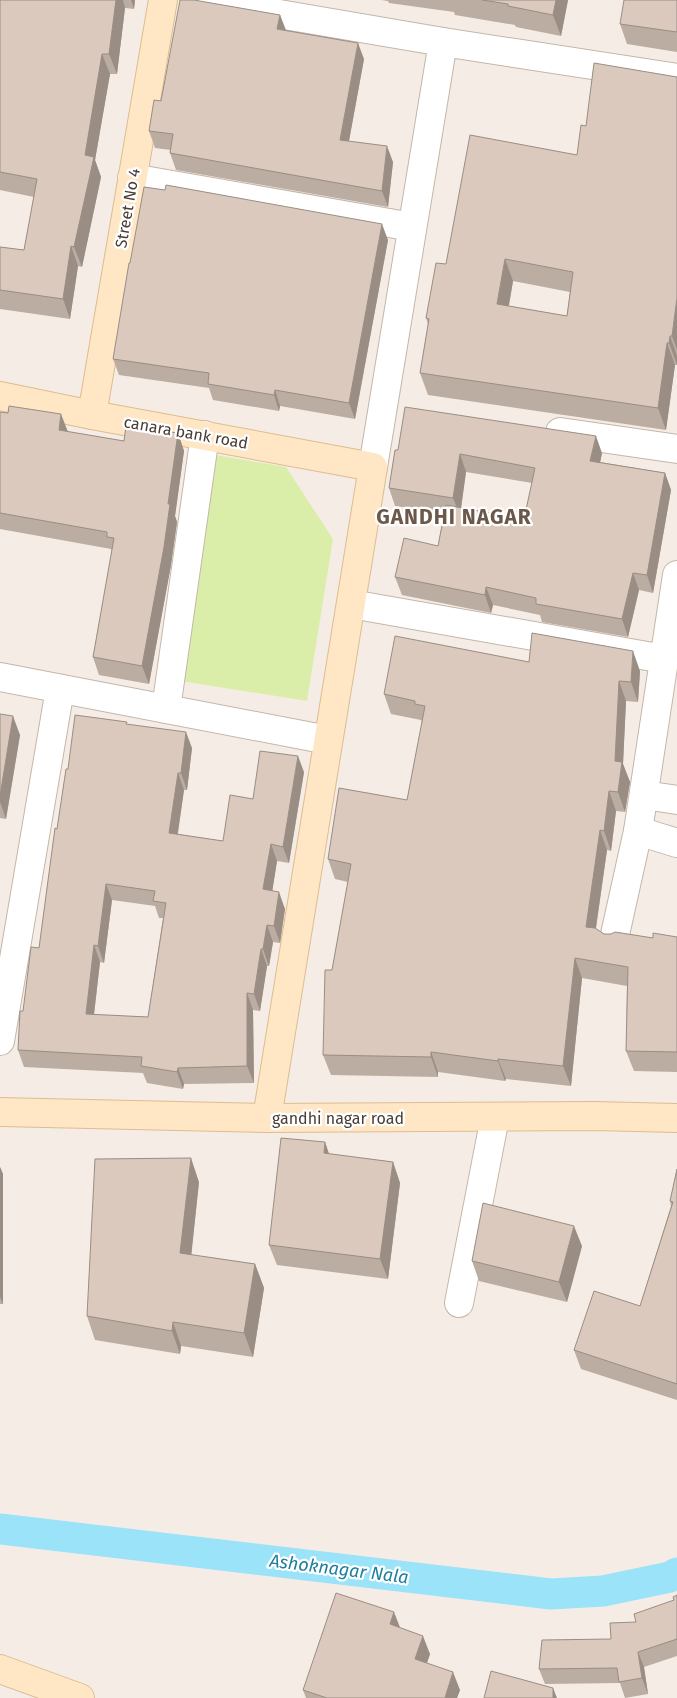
<svg xmlns="http://www.w3.org/2000/svg" width="677" height="1698" font-family="'Fira Sans',sans-serif">
  <rect width="100%" height="100%" fill="#f5ede5"/>
  <path fill="#dbeea9" d="M 215,455 L 286,467 L 333,539 L 307,701 L 181,681 Z"/>
  <g fill="none" stroke-linecap="round" stroke-linejoin="round">
    <path stroke="#9ae3f9" stroke-width="31" d="M 0,1529 L 551,1594 L 603,1591 L 670,1577 L 677,1573"/>
    <g stroke="#c4b6a9" stroke-width="30">
      <g id="street">
        <path d="M 197,0 L 443,42 L 677,78"/>
        <path d="M 132,178 L 412,227"/>
        <path d="M 560,432 L 677,449"/>
        <path d="M 373,467 L 443,42"/>
        <path d="M 351,604 L 664,659"/>
        <path d="M 0,677 L 328,740"/>
        <path d="M 166,709 L 205,435"/>
        <path d="M 644,795 L 677,800"/>
        <path d="M 638,831 L 677,843"/>
        <path d="M 614,939 L 638,831 L 677,575"/>
        <path d="M 0,1041 L 60,689"/>
        <path d="M 459,1303 L 495,1117"/>
      </g>
    </g>
    <g stroke="#ddbc91" stroke-width="30">
      <g id="secondary">
        <path d="M 0,396 L 92,415 L 373,467 L 267,1118"/>
        <path d="M 92,415 L 163,0"/>
        <path d="M 0,1112 L 267,1118 L 595,1116 L 677,1118"/>
        <path d="M 0,1669 L 80,1698"/>
      </g>
    </g>
    <use href="#street" stroke="#fff" stroke-width="28"/>
    <use href="#secondary" stroke="#ffe6c4" stroke-width="28"/>
  </g>
  <g fill="#bbada2" fill-rule="evenodd">
    <path d="M 0,0 L 135,0 L 134,9 L 125,8 L 117,74 L 110,74 L 95,160 L 101,177 L 82,267 L 78,266 L 70,319 L 0,309 L 0,247 L 24,250 L 34,197 L 0,190 Z"/>
    <path d="M 381,0 L 568,0 L 561,36 L 516,27 L 515,25 L 455,15 L 454,12 L 389,3 L 388,1 Z"/>
    <path d="M 677,0 L 677,52 L 627,44 L 620,24 Z"/>
    <path d="M 280,15 L 286,30 L 364,59 L 349,141 L 393,162 L 388,207 L 176,170 L 170,153 L 171,150 L 155,148 L 149,131 L 161,101 Z"/>
    <path d="M 677,77 L 677,365 L 675,365 L 666,430 L 428,395 L 420,373 L 428,324 L 426,318 L 446,264 L 577,155 L 586,126 ZM 513,281 L 570,292 L 567,316 L 509,306 Z"/>
    <path d="M 388,240 L 355,419 L 280,406 L 279,411 L 213,400 L 209,388 L 119,375 L 113,359 Z"/>
    <path d="M 0,412 L 68,432 L 124,441 L 178,433 L 184,451 L 175,516 L 177,522 L 171,565 L 149,684 L 99,675 L 93,657 L 112,551 L 111,549 L 0,529 Z"/>
    <path d="M 395,450 L 602,453 L 600,462 L 665,473 L 671,490 L 653,593 L 639,590 L 628,637 L 542,622 L 540,615 L 493,605 L 491,613 L 402,595 L 395,577 L 438,546 L 444,513 L 395,506 L 389,488 ZM 466,472 L 532,483 L 524,519 L 461,507 Z"/>
    <path d="M 529,662 L 640,671 L 638,702 L 626,701 L 623,764 L 630,782 L 625,812 L 616,811 L 611,851 L 607,850 L 596,929 L 604,934 L 653,938 L 677,937 L 677,1072 L 634,1071 L 626,1051 L 627,986 L 582,978 L 571,1086 L 506,1079 L 505,1081 L 438,1072 L 438,1077 L 331,1075 L 323,1055 L 332,970 L 348,882 L 335,879 L 328,859 L 407,800 L 422,722 L 421,720 L 391,714 L 384,694 Z"/>
    <path d="M 0,714 L 20,735 L 6,819 L 0,818 Z"/>
    <path d="M 128,724 L 192,748 L 187,790 L 184,790 L 178,834 L 223,841 L 253,799 L 304,772 L 289,863 L 277,861 L 272,891 L 285,909 L 280,943 L 273,942 L 269,966 L 267,966 L 260,1011 L 253,1010 L 254,1083 L 184,1084 L 183,1089 L 147,1083 L 143,1073 L 24,1067 L 18,1050 L 23,1011 L 39,948 L 57,829 L 68,769 ZM 112,900 L 155,906 L 159,918 L 163,918 L 148,1017 L 94,1015 L 100,962 L 104,963 Z"/>
    <path d="M 325,1142 L 329,1154 L 393,1162 L 400,1183 L 388,1279 L 277,1265 L 269,1245 Z"/>
    <path d="M 0,1167 L 3,1174 L 3,1304 L 0,1304 Z"/>
    <path d="M 677,1169 L 677,1400 L 581,1369 L 574,1350 L 640,1306 L 671,1206 L 670,1201 Z"/>
    <path d="M 199,1182 L 191,1255 L 255,1264 L 264,1288 L 253,1357 L 181,1346 L 180,1354 L 95,1340 L 87,1316 Z"/>
    <path d="M 582,1246 L 567,1302 L 479,1281 L 472,1261 Z"/>
    <path d="M 677,1595 L 677,1656 L 644,1667 L 648,1694 L 625,1698 L 620,1683 L 545,1684 L 539,1669 L 611,1639 L 636,1622 L 674,1600 Z"/>
    <path d="M 400,1628 L 430,1654 L 427,1663 L 460,1690 L 457,1698 L 306,1698 L 303,1690 Z"/>
  </g>
  <g fill="#998d84">
    <path d="M 116,0 L 123,0 L 125,8 L 117,74 L 109,54 Z"/>
    <path d="M 131,0 L 135,0 L 134,9 Z"/>
    <path d="M 556,0 L 568,0 L 561,36 L 553,15 Z"/>
    <path d="M 280,15 L 286,31 L 277,29 Z"/>
    <path d="M 358,43 L 364,59 L 346,157 L 340,140 Z"/>
    <path d="M 102,54 L 110,74 L 95,160 L 101,177 L 82,267 L 74,247 L 85,155 Z"/>
    <path d="M 387,146 L 393,162 L 388,207 L 382,191 Z"/>
    <path d="M 382,224 L 388,240 L 355,419 L 349,403 Z"/>
    <path d="M 71,246 L 78,266 L 70,319 L 63,299 Z"/>
    <path d="M 505,259 L 513,281 L 505,326 L 497,304 Z"/>
    <path d="M 677,298 L 677,350 L 672,336 Z"/>
    <path d="M 670,336 L 677,356 L 677,365 L 669,343 Z"/>
    <path d="M 667,343 L 675,365 L 666,430 L 658,408 Z"/>
    <path d="M 275,390 L 280,406 L 279,411 L 274,395 Z"/>
    <path d="M 61,414 L 68,432 L 59,430 Z"/>
    <path d="M 178,433 L 184,451 L 175,516 L 177,522 L 171,565 L 149,684 L 142,666 Z"/>
    <path d="M 596,436 L 602,453 L 597,478 L 590,461 Z"/>
    <path d="M 460,454 L 466,472 L 460,516 L 453,498 Z"/>
    <path d="M 665,473 L 671,490 L 653,593 L 647,575 Z"/>
    <path d="M 633,573 L 639,590 L 628,637 L 622,619 Z"/>
    <path d="M 486,587 L 493,605 L 491,613 L 485,595 Z"/>
    <path d="M 633,651 L 640,671 L 638,702 L 631,682 Z"/>
    <path d="M 619,681 L 626,701 L 623,764 L 630,782 L 625,812 L 618,792 L 615,761 Z"/>
    <path d="M 13,716 L 20,735 L 6,819 L 0,802 L 0,796 Z"/>
    <path d="M 186,732 L 192,748 L 187,790 L 181,773 Z"/>
    <path d="M 298,756 L 304,772 L 289,863 L 283,847 Z"/>
    <path d="M 178,773 L 184,790 L 175,850 L 169,833 Z"/>
    <path d="M 609,791 L 616,811 L 611,851 L 604,831 Z"/>
    <path d="M 600,830 L 607,850 L 593,947 L 586,927 Z"/>
    <path d="M 271,844 L 277,861 L 270,906 L 263,889 Z"/>
    <path d="M 106,884 L 112,900 L 104,963 L 98,946 Z"/>
    <path d="M 279,892 L 285,909 L 280,943 L 274,926 Z"/>
    <path d="M 267,925 L 273,942 L 269,966 L 263,949 Z"/>
    <path d="M 94,945 L 100,962 L 92,1031 L 86,1014 Z"/>
    <path d="M 261,949 L 267,966 L 260,1011 L 254,994 Z"/>
    <path d="M 575,958 L 582,978 L 571,1086 L 563,1066 Z"/>
    <path d="M 247,993 L 253,1010 L 254,1083 L 247,1066 Z"/>
    <path d="M 431,1052 L 438,1072 L 438,1077 L 431,1057 Z"/>
    <path d="M 498,1059 L 506,1079 L 505,1081 L 498,1061 Z"/>
    <path d="M 178,1068 L 184,1084 L 183,1089 L 177,1072 Z"/>
    <path d="M 325,1142 L 332,1163 L 324,1153 Z"/>
    <path d="M 191,1158 L 199,1182 L 189,1277 L 180,1253 Z"/>
    <path d="M 393,1162 L 400,1183 L 388,1279 L 380,1259 Z"/>
    <path d="M 0,1167 L 3,1174 L 3,1304 L 0,1297 Z"/>
    <path d="M 574,1226 L 582,1246 L 567,1302 L 559,1282 Z"/>
    <path d="M 255,1264 L 264,1288 L 253,1357 L 244,1333 Z"/>
    <path d="M 173,1322 L 181,1346 L 180,1354 L 172,1331 Z"/>
    <path d="M 394,1612 L 401,1630 L 390,1624 Z"/>
    <path d="M 423,1636 L 430,1654 L 422,1677 L 415,1659 Z"/>
    <path d="M 638,1652 L 644,1667 L 648,1694 L 642,1678 Z"/>
    <path d="M 453,1672 L 460,1690 L 457,1698 L 445,1698 Z"/>
    <path d="M 553,1688 L 557,1698 L 553,1698 Z"/>
  </g>
  <g fill="#dac9bc" stroke="#998d84" fill-rule="evenodd">
    <path d="M 0,0 L 116,0 L 109,54 L 102,54 L 85,155 L 94,157 L 74,247 L 71,246 L 63,299 L 0,290 L 0,247 L 24,250 L 37,179 L 0,172 Z"/>
    <path d="M 180,0 L 194,0 L 280,15 L 277,29 L 358,43 L 340,140 L 387,146 L 382,191 L 170,153 L 173,134 L 149,131 L 154,100 L 161,101 Z"/>
    <path d="M 482,0 L 556,0 L 553,15 L 508,6 L 508,4 Z"/>
    <path d="M 624,0 L 677,0 L 677,32 L 620,24 Z"/>
    <path d="M 594,63 L 677,77 L 677,298 L 672,336 L 670,336 L 669,343 L 667,343 L 658,408 L 420,373 L 429,319 L 426,318 L 436,263 L 446,264 L 470,135 L 577,155 L 581,125 L 586,126 ZM 505,259 L 573,272 L 567,316 L 497,304 Z"/>
    <path d="M 166,185 L 382,224 L 349,403 L 275,390 L 274,395 L 208,384 L 209,373 L 113,359 L 129,263 L 130,263 L 144,187 L 165,190 Z"/>
    <path d="M 9,406 L 61,414 L 59,430 L 124,441 L 126,426 L 178,433 L 168,504 L 170,504 L 164,547 L 142,666 L 93,657 L 114,538 L 107,537 L 107,532 L 0,513 L 0,412 L 8,413 Z"/>
    <path d="M 405,407 L 596,436 L 590,461 L 665,473 L 647,575 L 633,573 L 622,619 L 536,604 L 536,598 L 486,587 L 485,595 L 395,577 L 404,538 L 438,546 L 446,505 L 524,519 L 535,468 L 460,454 L 453,498 L 389,488 L 395,450 L 398,450 Z"/>
    <path d="M 532,633 L 633,651 L 631,682 L 619,681 L 615,761 L 622,762 L 618,792 L 609,791 L 604,831 L 600,830 L 586,927 L 595,928 L 604,934 L 611,934 L 615,932 L 653,938 L 653,933 L 677,937 L 677,1052 L 626,1051 L 628,967 L 575,958 L 563,1066 L 498,1059 L 498,1061 L 431,1052 L 431,1057 L 323,1055 L 325,970 L 332,970 L 351,864 L 328,859 L 339,788 L 407,800 L 425,706 L 415,704 L 415,701 L 384,694 L 395,636 L 529,662 Z"/>
    <path d="M 0,714 L 13,716 L 0,796 Z"/>
    <path d="M 75,715 L 127,722 L 126,724 L 186,732 L 181,773 L 178,773 L 169,833 L 223,841 L 230,795 L 253,799 L 260,751 L 298,756 L 283,847 L 271,844 L 263,889 L 279,892 L 274,926 L 267,925 L 263,949 L 261,949 L 254,994 L 247,993 L 247,1066 L 178,1068 L 177,1072 L 141,1066 L 142,1057 L 18,1050 L 20,1011 L 23,1011 L 31,947 L 39,948 L 55,828 L 57,829 L 66,769 L 68,769 ZM 106,884 L 155,891 L 153,901 L 166,903 L 148,1017 L 86,1014 L 94,945 L 98,946 Z"/>
    <path d="M 281,1138 L 325,1142 L 324,1153 L 393,1162 L 380,1259 L 269,1245 Z"/>
    <path d="M 191,1158 L 180,1253 L 255,1264 L 244,1333 L 173,1322 L 172,1331 L 87,1316 L 95,1159 Z"/>
    <path d="M 677,1169 L 677,1384 L 574,1350 L 594,1291 L 640,1306 L 673,1202 L 670,1201 Z"/>
    <path d="M 483,1203 L 574,1226 L 559,1282 L 472,1261 Z"/>
    <path d="M 336,1593 L 394,1612 L 390,1624 L 423,1636 L 415,1659 L 453,1672 L 445,1698 L 327,1698 L 303,1690 Z"/>
    <path d="M 677,1595 L 677,1639 L 638,1652 L 642,1678 L 619,1682 L 617,1668 L 539,1669 L 542,1640 L 611,1639 L 610,1623 L 636,1622 L 634,1614 L 674,1600 L 673,1597 Z"/>
    <path d="M 491,1671 L 553,1688 L 553,1698 L 484,1698 Z"/>
  </g>
  <g text-anchor="middle" stroke-width="4.5" stroke-linejoin="round" paint-order="stroke">
    <g font-size="16" fill="#483c34" stroke="#fff">
      <text transform="translate(127 208) rotate(-80)" y="6">Street No 4</text>
      <text transform="translate(186 432) rotate(10)" y="6">canara bank road</text>
      <text x="338" y="1124">gandhi nagar road</text>
    </g>
    <g font-size="18" font-style="italic" fill="#1d7e9d" stroke="#fff">
      <text transform="translate(339 1569) rotate(7)" y="6">Ashoknagar Nala</text>
    </g>
    <g font-size="21" font-weight="bold" letter-spacing="1" fill="#6c584a" stroke="#fff">
      <text x="454" y="524">GANDHI NAGAR</text>
    </g>
  </g>
</svg>
